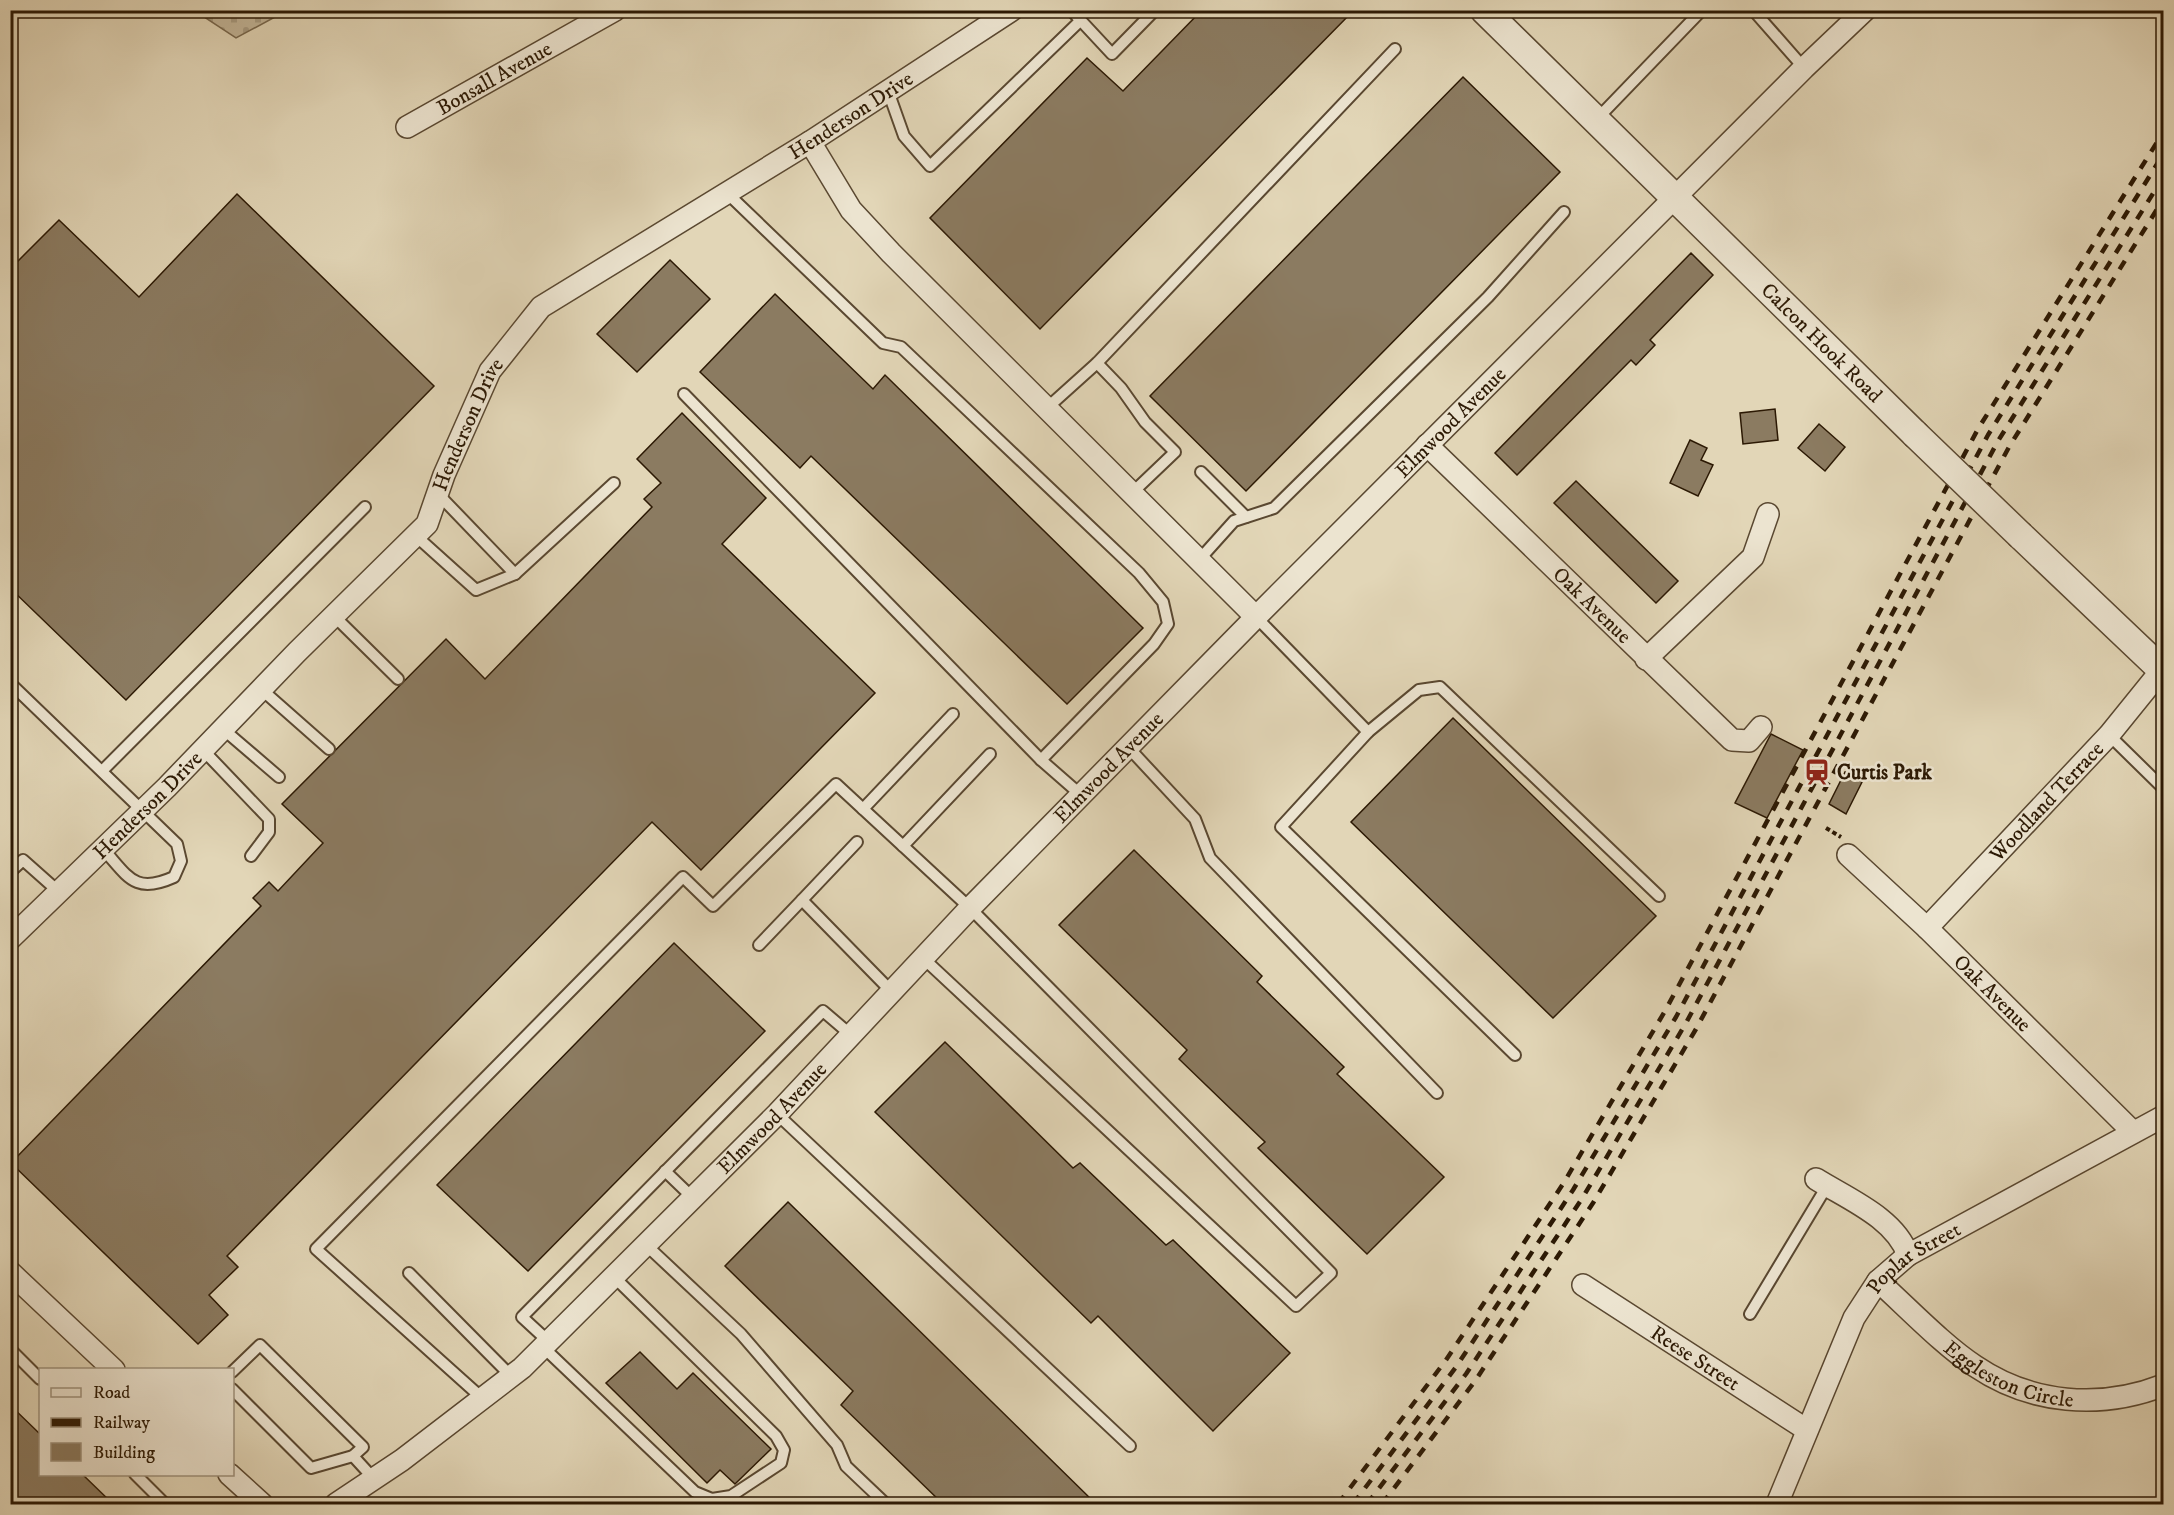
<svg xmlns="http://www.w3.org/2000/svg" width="2174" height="1515" font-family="'IM FELL DW Pica',serif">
  <defs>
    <pattern id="cemetery-stones" width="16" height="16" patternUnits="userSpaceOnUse" patternTransform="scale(1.5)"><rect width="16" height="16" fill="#c3b699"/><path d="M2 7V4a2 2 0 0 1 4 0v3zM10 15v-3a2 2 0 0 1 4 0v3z" fill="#a89c82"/></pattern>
  </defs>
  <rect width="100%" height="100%" fill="#e2d6b7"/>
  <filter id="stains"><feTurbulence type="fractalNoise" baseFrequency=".00333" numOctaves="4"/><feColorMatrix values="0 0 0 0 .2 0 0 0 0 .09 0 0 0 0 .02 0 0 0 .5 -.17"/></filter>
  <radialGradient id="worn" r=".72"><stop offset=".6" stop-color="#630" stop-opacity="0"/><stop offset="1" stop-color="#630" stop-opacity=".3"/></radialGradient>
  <path fill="url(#cemetery-stones)" stroke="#78684e" stroke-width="1.5" d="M 195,11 L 286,11 L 236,38 Z"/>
  <g fill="#8b7b61" stroke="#2c1904" stroke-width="1.5">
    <path d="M 1202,10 L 1354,10 L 1040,329 L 930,218 L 1087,58 L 1123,91 Z"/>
    <path d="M 1463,77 L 1560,172 L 1246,491 L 1150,396 Z"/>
    <path d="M 237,194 L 434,386 L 126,700 L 10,588 L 10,269 L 59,220 L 139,297 Z"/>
    <path d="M 1691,253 L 1713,275 L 1650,340 L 1655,345 L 1636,365 L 1631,360 L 1517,475 L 1495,453 Z"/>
    <path d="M 670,260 L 710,299 L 637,372 L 597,334 Z"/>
    <path d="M 775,294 L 873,389 L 885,375 L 1143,628 L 1067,704 L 811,456 L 800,468 L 700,372 Z"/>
    <path d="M 1775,409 L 1778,440 L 1743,444 L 1740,413 Z"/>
    <path d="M 682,413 L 766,498 L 722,544 L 875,693 L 701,870 L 652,822 L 227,1256 L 238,1267 L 209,1295 L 228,1315 L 198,1344 L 11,1163 L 261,906 L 253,898 L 269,882 L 278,891 L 323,843 L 282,804 L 446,639 L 485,679 L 652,507 L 644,499 L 661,483 L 637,459 Z"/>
    <path d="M 1819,424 L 1845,447 L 1825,471 L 1798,448 Z"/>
    <path d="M 1690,440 L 1707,448 L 1701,460 L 1713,465 L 1698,496 L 1670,483 Z"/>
    <path d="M 1576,481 L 1678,581 L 1656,603 L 1554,503 Z"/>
    <path d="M 1453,718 L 1656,916 L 1553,1018 L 1351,822 Z"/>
    <path d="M 1771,734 L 1803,750 L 1767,818 L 1735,803 Z"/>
    <path d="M 1845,772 L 1862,782 L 1846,814 L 1829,804 Z"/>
    <path d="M 1134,850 L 1262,976 L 1257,982 L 1344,1067 L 1337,1074 L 1444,1177 L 1367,1254 L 1258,1148 L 1265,1142 L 1179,1059 L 1187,1050 L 1059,925 Z"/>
    <path d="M 674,943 L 765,1031 L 528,1271 L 437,1185 Z"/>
    <path d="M 945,1042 L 1073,1168 L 1080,1163 L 1166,1245 L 1173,1240 L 1290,1353 L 1213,1431 L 1098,1316 L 1091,1323 L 875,1112 Z"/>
    <path d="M 788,1202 L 1096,1504 L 943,1504 L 841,1405 L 853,1391 L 725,1266 Z"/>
    <path d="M 640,1352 L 677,1389 L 693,1373 L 771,1449 L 735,1484 L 720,1470 L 707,1483 L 606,1383 Z"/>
    <path d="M 10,1405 L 40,1434 L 40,1474 L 82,1474 L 113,1504 L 10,1504 Z"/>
  </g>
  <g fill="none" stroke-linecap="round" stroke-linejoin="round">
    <g stroke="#5a4831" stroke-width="14">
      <g id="service">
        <path d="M 1071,10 L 1112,54 L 1155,10"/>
        <path d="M 1753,10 L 1804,68"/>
        <path d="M 888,91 L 904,136 L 930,166 L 1080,21"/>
        <path d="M 1596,120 L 1702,10"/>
        <path d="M 726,192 L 883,343 L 901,347 L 1139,573 L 1163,602 L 1168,624 L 1154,644 L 1041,760 L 1081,795"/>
        <path d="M 1097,363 L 1121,388 L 1145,422 L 1175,452 L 1132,493"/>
        <path d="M 684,394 L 1041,760"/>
        <path d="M 1047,408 L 1097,363 L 1395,49"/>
        <path d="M 1201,472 L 1246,517"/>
        <path d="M 438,494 L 515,574 L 614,483"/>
        <path d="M 416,536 L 476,590 L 515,574"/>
        <path d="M 1199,560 L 1234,521 L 1274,508 L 1488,297 L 1564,212"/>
        <path d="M 334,616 L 398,679"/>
        <path d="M 1256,617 L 1368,732 L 1281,827 L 1515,1055"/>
        <path d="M 10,683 L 177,844 L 181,861 L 174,877 C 134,895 128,876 103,849"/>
        <path d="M 261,689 L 329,749"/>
        <path d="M 223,729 L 279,777"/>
        <path d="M 1368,732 L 1419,690 L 1440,687 L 1659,896"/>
        <path d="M 2109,735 L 2164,789"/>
        <path d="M 1128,747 L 1195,819 L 1210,858 L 1437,1093"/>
        <path d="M 203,750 L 269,819 L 269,832 L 251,856"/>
        <path d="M 103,770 L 365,507"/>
        <path d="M 863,809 L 953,714"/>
        <path d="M 903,846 L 990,754"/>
        <path d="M 10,872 L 23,860 L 59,892"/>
        <path d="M 802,900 L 857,842"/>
        <path d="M 759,945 L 802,900 L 891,991"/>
        <path d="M 777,1114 L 1130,1446"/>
        <path d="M 665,1171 L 692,1197"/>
        <path d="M 645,1244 L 741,1334 L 837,1445 L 846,1466 L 886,1504"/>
        <path d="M 409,1273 L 511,1376"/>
        <path d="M 1750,1314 L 1827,1186"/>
        <path d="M 548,1341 L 522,1317 L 823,1011 L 851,1035"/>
        <path d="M 543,1347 L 695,1492 L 712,1499 L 731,1496 L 781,1463 L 784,1450 L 776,1436 L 613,1276"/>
        <path d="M 10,1349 L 40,1379"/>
        <path d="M 232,1372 L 260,1345 L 363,1447 L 353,1456 L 311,1468 L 232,1389"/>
        <path d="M 482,1398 L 316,1249 L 683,877 L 713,906 L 836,784 L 970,908 L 1331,1273 L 1296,1306 L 923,958"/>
        <path d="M 353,1456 L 374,1479"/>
        <path d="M 135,1474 L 165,1504"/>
      </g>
    </g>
    <g stroke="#5a4831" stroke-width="24">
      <g id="minor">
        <path id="s1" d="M 407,127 L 615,10"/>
        <path d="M 810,142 L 851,210 L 891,253 L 1256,617"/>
        <path id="s2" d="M 1427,445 L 1732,740 L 1749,741 L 1761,727"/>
        <path d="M 1646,659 L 1753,557 L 1768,514"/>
        <path id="s3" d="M 1848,855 L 1927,928 L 2133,1132"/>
        <path id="s4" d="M 1927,928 L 2109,735 L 2164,667"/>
        <path id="s5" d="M 10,939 L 167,787 L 297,652 L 427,524 L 444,475 L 490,371 L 541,307 L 810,142 L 1012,10"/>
        <path d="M 1816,1179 C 1848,1199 1895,1218 1908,1255"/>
        <path d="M 10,1272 L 114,1370"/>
        <path id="s6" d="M 1878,1281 C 1907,1307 1943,1345 1975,1366 C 2031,1404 2100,1410 2164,1385"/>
        <path id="s7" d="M 1583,1285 L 1807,1430"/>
        <path d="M 229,1474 L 262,1504"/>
        <path id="s8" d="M 336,1504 L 402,1460 L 522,1368 L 777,1114 L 970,908 L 1256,617 L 1804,68 L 1865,10"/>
        <path id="s9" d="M 1777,1504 L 1854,1318 L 1878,1281 L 1908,1255 L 2164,1116"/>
      </g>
    </g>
    <g stroke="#5a4831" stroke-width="30">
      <g id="tertiary">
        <path id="s10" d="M 1484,10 L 1915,434"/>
        <path d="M 2021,536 L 2164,672"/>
      </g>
    </g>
    <path stroke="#2c1904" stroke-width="4" stroke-dasharray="4.5 3" stroke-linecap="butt" d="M 1826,828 L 1841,837"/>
    <use href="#service" stroke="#ece4d0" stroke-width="10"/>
    <use href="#minor" stroke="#ece4d0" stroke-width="21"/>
    <use href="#tertiary" stroke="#ece4d0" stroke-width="27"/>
    <g stroke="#2c1904" stroke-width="4.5" stroke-dasharray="10 10" stroke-linecap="butt">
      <path d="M 1338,1504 L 1446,1360 L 1563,1184 L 1665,1011 L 1978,429 L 2164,131"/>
      <path d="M 1353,1504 L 1456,1367 L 1573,1190 L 1676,1017 L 1988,435 L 2164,153"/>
      <path d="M 1367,1504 L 1466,1374 L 1583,1197 L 1686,1023 L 1998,441 L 2164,176"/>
      <path d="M 1382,1504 L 1475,1381 L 1593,1203 L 1696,1029 L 2009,447 L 2164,198"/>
    </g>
    <g stroke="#5a4831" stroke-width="30" stroke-linecap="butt">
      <path id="tertiary-bridge" d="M 1915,434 L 2021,536"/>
    </g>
    <use href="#tertiary-bridge" stroke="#ece4d0" stroke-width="27"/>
  </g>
  <defs>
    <g id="station-bare" transform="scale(2.07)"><path d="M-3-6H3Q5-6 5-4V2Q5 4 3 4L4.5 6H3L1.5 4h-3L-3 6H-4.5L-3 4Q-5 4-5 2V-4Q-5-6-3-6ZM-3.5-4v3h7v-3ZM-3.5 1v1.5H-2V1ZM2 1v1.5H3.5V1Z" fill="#8f2418" stroke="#ece4d0" stroke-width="2.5" paint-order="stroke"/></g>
  </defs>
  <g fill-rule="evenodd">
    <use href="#station-bare" x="1817" y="772"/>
  </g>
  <g text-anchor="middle" stroke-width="5" stroke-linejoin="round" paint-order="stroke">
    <g font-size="21" fill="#2c1904" stroke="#ece4d0">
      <text dy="7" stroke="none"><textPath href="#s1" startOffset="100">Bonsall Avenue</textPath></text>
      <text dy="7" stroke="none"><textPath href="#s5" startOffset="1200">Henderson Drive</textPath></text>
      <text dy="7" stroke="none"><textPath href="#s10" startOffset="474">Calcon Hook Road</textPath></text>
      <text dy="7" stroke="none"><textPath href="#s8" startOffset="1556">Elmwood Avenue</textPath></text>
      <text dy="7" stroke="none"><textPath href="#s5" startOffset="696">Henderson Drive</textPath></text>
      <text dy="7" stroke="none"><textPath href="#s2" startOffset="230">Oak Avenue</textPath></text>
      <text dy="7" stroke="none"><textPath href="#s8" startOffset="1070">Elmwood Avenue</textPath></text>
      <text dy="7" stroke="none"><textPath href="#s4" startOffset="174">Woodland Terrace</textPath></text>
      <text dy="7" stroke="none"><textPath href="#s5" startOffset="192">Henderson Drive</textPath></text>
      <text dy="7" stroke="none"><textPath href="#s3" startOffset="200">Oak Avenue</textPath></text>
      <text dy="7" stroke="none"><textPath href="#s8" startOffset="584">Elmwood Avenue</textPath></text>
      <text dy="7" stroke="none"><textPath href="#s9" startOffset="288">Poplar Street</textPath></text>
      <text dy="7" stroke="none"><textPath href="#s7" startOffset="134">Reese Street</textPath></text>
      <text dy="7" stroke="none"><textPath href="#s6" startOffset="164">Eggleston Circle</textPath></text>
    </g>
    <g font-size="21" font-weight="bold" fill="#2c1904" stroke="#ece4d0" text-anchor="start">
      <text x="1837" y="779">Curtis Park</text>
    </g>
  </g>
  <rect width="2174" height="1515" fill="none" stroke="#e2d6b7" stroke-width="36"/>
  <rect x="12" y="12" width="2150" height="1491" fill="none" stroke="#2c1904" stroke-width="3"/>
  <rect x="18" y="18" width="2138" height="1479" fill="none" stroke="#2c1904" stroke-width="1.5"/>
  <rect x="39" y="1368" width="195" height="108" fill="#ece4d0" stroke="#9f937e" stroke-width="1.5"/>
  <rect x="51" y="1388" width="30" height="9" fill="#ece4d0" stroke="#9f937e" stroke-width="1.5"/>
  <text x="93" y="1398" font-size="18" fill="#2c1904">Road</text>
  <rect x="51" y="1418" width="30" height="9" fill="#2c1904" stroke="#9f937e" stroke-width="1.5"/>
  <text x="93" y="1428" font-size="18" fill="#2c1904">Railway</text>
  <rect x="51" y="1443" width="30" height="18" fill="#8b7b61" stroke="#9f937e" stroke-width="1.5"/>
  <text x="93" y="1458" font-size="18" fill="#2c1904">Building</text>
  <rect width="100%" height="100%" filter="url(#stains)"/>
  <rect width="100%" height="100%" fill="url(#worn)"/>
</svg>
